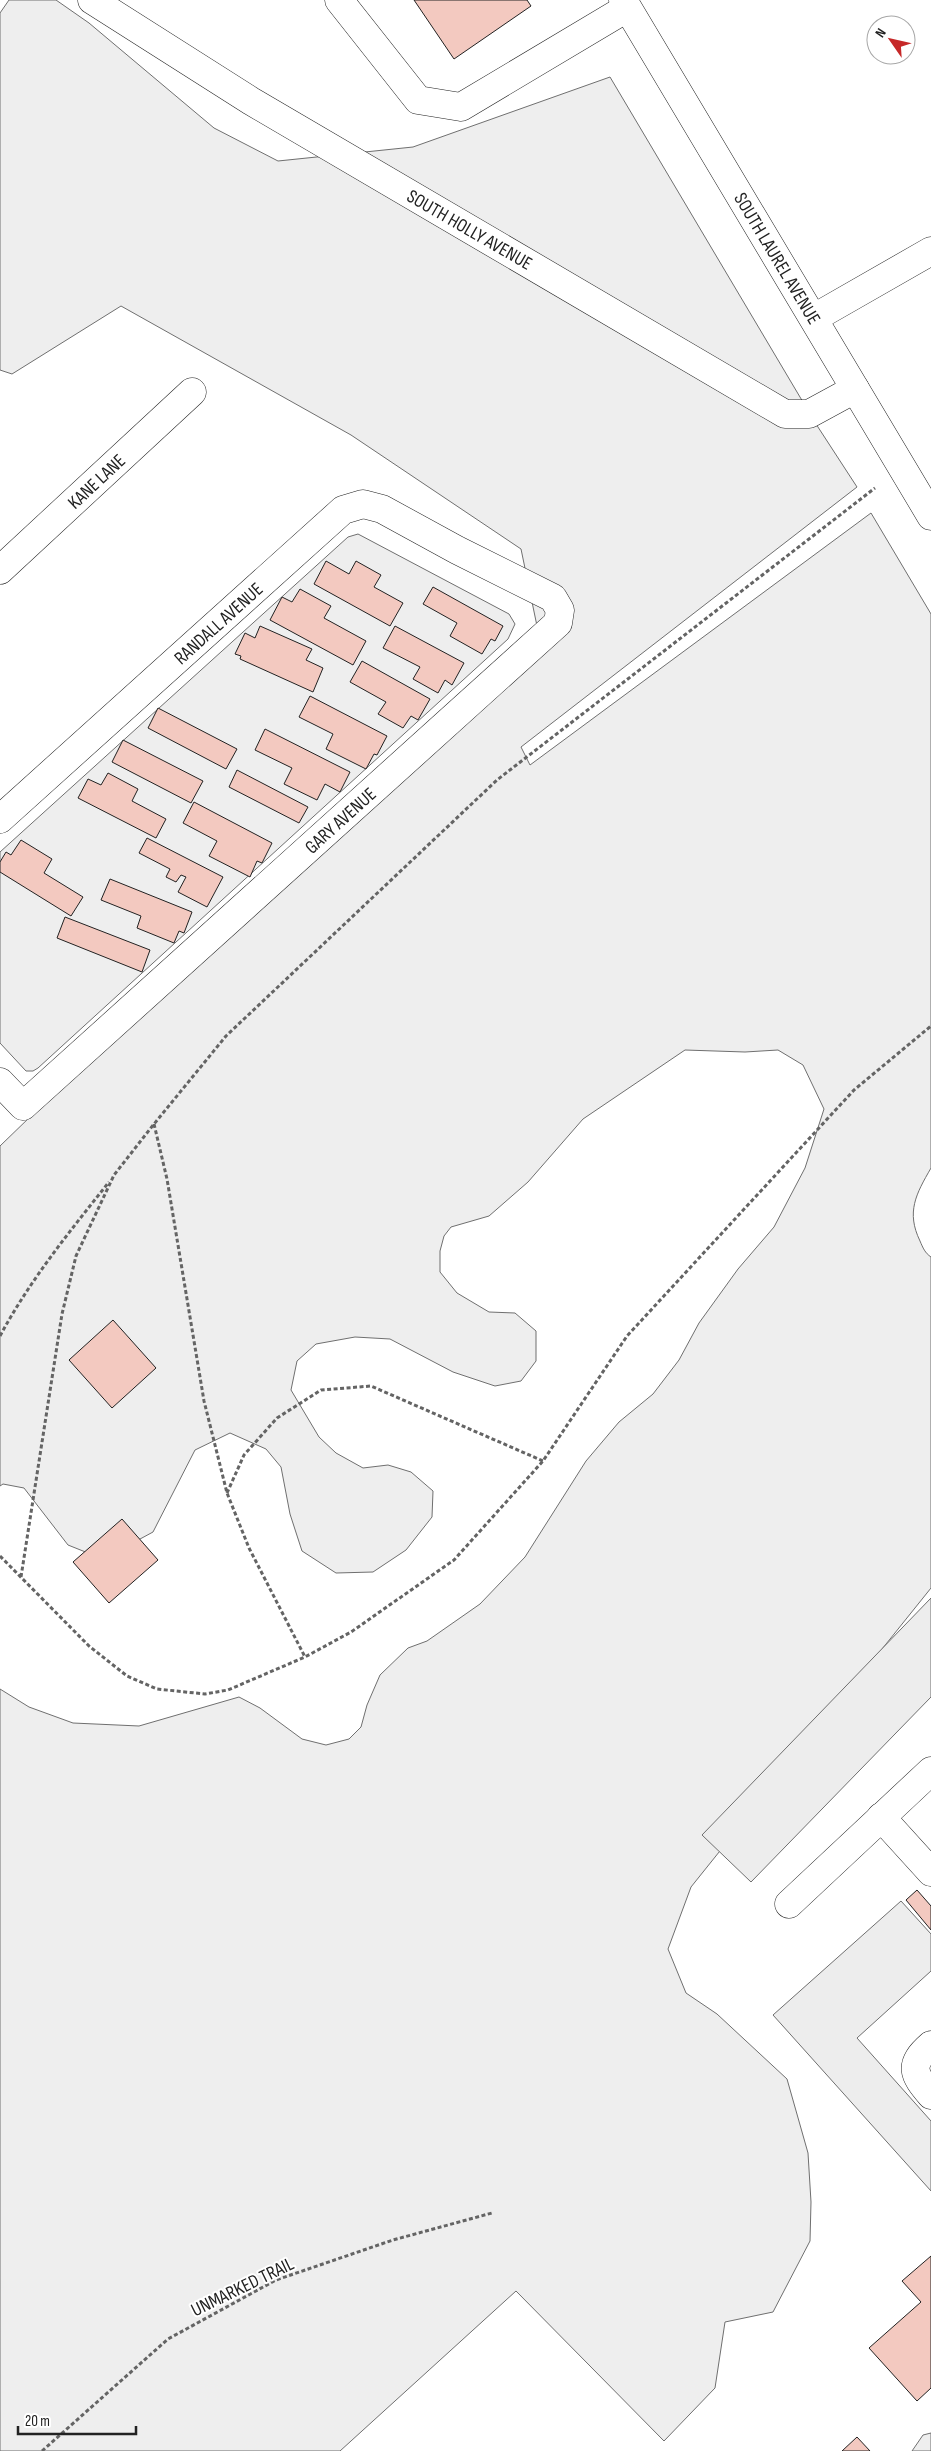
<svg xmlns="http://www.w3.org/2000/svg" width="931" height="2451" font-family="'Sofia Sans Condensed',sans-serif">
  <rect width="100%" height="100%" fill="#fff"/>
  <g fill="#eee" stroke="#6f6f6f">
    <path d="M 9,0 L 56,0 L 89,23 L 214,128 L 278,161 L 413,147 L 610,77 L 816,424 L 857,487 L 521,747 L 530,765 L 871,513 L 931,614 L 931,1168 C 916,1194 906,1212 920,1241 C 923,1248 925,1253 931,1257 L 931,1588 L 691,1887 L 668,1949 L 686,1993 L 717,2014 L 787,2079 L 808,2153 L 811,2202 L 810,2241 L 773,2312 L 725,2322 L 715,2388 L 664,2441 L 516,2291 L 340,2451 L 0,2451 L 0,1689 L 29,1707 L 73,1723 L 139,1726 L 239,1697 L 260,1708 L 302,1739 L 326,1745 L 349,1739 L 361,1727 L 367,1705 L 380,1675 L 408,1648 L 427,1641 L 480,1604 L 525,1557 L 586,1461 L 619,1422 L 653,1394 L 679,1360 L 699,1323 L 738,1269 L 774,1227 L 805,1168 L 824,1109 L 803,1065 L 778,1050 L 745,1052 L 685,1050 L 583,1119 L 528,1182 L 489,1216 L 451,1227 L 444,1236 L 440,1251 L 440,1272 L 457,1293 L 489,1312 L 515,1313 L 536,1331 L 536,1361 L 521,1381 L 495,1386 L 453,1372 L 390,1339 L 355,1337 L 316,1344 L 297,1361 L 291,1390 L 319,1437 L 336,1453 L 363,1468 L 388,1465 L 411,1472 L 433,1491 L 432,1517 L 406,1550 L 373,1572 L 336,1573 L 302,1551 L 290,1514 L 281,1467 L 266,1449 L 230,1433 L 195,1450 L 153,1532 L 103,1559 L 68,1545 L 24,1488 L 3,1484 L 0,1486 L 0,1146 L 537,626 L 521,549 L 351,435 L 121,306 L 12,374 L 0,370 L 0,13 Z"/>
    <path d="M 358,534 L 509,614 L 515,624 L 508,639 L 38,1068 L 33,1071 L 26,1071 L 0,1043 L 0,852 L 348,537 Z"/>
    <path d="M 931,2433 L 931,2451 L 912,2451 L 923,2435 Z"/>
  </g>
  <g fill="#ededed" stroke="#6f6f6f">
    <path d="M 931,1598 L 931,1697 L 751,1882 L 702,1835 Z"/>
    <path d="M 901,1901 L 931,1934 L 931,1971 L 857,2038 L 931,2121 L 931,2191 L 773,2015 Z"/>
  </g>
  <g fill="#f3c9c0" stroke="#222">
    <path d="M 414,0 L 527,0 L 531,6 L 454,59 Z"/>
    <path d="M 326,561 L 349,574 L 356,561 L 381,575 L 374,587 L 403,603 L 390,626 L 314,584 Z"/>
    <path d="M 433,587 L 503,626 L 495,641 L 491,639 L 482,654 L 450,636 L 457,623 L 423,604 Z"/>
    <path d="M 300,589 L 331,606 L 324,618 L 366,641 L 353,665 L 270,620 L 282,597 L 292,602 Z"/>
    <path d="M 260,626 L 312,649 L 306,660 L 323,668 L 313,692 L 240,659 L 241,656 L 235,654 L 245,633 L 255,638 Z"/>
    <path d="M 395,626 L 464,663 L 452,685 L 445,680 L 438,693 L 413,679 L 420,667 L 383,648 Z"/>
    <path d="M 362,661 L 430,699 L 418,720 L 411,716 L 403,728 L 378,714 L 386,702 L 350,682 Z"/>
    <path d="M 310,696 L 387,736 L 377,755 L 374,754 L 366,769 L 326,749 L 333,734 L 299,717 Z"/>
    <path d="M 158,708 L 237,749 L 226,769 L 148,728 Z"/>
    <path d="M 265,729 L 350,772 L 340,792 L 325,784 L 317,800 L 284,784 L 292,768 L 255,750 Z"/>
    <path d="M 123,740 L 203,781 L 191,803 L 112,762 Z"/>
    <path d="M 237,770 L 308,807 L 299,823 L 229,787 Z"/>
    <path d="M 108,773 L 138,789 L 132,801 L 166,819 L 156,838 L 78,798 L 88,779 L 101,785 Z"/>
    <path d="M 194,802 L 272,843 L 262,863 L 257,861 L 250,877 L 209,856 L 217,841 L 183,823 Z"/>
    <path d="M 147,838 L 223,877 L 207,907 L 178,892 L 186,877 L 181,875 L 176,882 L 166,877 L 170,869 L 139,853 Z"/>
    <path d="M 21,840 L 52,859 L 44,873 L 83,897 L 71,916 L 0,872 L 0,862 L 6,852 L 11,855 Z"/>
    <path d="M 110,879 L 192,912 L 184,933 L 179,931 L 174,943 L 137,928 L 141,916 L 101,900 Z"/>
    <path d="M 65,917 L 150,950 L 142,972 L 57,938 Z"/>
    <path d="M 113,1320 L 156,1368 L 112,1408 L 69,1360 Z"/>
    <path d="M 122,1519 L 158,1560 L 109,1603 L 73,1562 Z"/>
    <path d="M 917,1890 L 931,1906 L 931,1930 L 906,1900 Z"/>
    <path d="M 931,2256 L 931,2388 L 917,2401 L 869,2348 L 921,2302 L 902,2281 Z"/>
    <path d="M 857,2437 L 870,2451 L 842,2451 Z"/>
  </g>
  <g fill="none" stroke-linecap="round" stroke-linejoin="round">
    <g stroke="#222" stroke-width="29">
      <g id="minor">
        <path d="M 92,0 L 251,101 L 785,414 L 809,414 L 855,389"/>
        <path d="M 339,0 L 418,100 L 461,107 L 627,8"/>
        <path d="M 623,0 L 931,516"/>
        <path d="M 814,318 L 931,251"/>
        <path d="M 0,570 L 192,392"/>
        <path d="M 0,819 L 343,510 L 363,504 L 382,509 L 457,550 L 553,598 L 560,610 L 558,623 L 23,1106 L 0,1082"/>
        <path d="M 881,1817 L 931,1872"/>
        <path d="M 789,1904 L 931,1771"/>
        <path d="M 931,2045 C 908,2065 913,2074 931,2095"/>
      </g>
    </g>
    <g stroke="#646464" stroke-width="3" stroke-dasharray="4 2.5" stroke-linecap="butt">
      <path d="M 154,1124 L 167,1179 L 204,1401 L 227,1493 L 249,1548 L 305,1657"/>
      <path d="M 0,1336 C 30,1280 70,1231 109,1182"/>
      <path d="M 227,1493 L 244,1455 L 277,1418 L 321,1390 L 371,1386 L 543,1461"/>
      <path d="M 0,1556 L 89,1646 L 127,1676 L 157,1689 L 205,1694 L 228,1690 L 305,1657 L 351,1632 L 454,1560 L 543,1461 L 627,1336 L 854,1090 L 931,1026"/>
      <path d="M 21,1577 L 62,1314 L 76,1256 L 114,1175 L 154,1124 L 226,1036 L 497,780 L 875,488"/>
      <path d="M 42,2451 L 168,2339 L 276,2280 L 393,2240 L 492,2213"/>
    </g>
    <use href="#minor" stroke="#fff" stroke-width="28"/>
  </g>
  <g text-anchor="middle" stroke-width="4" stroke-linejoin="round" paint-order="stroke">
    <g font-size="19" fill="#222" stroke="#fff">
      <text transform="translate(470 229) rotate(30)" y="7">SOUTH HOLLY AVENUE</text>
      <text transform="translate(778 258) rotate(59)" y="7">SOUTH LAUREL AVENUE</text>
      <text transform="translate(96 481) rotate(-43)" y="7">KANE LANE</text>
      <text transform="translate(218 623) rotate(-42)" y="7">RANDALL AVENUE</text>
      <text transform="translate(340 820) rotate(-42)" y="7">GARY AVENUE</text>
      <text transform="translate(242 2286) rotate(-26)" y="7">UNMARKED TRAIL</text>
    </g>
  </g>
  <g transform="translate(891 40) rotate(304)"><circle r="24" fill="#ffffff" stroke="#a7a7a7"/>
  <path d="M0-4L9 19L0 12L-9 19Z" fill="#c62828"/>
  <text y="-8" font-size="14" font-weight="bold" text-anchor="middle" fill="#222222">N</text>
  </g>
  <path d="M18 2426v8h118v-8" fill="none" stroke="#222222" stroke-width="2.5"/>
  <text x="25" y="2426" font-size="15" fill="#222222" stroke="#ffffff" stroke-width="4" paint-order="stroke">20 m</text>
</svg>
